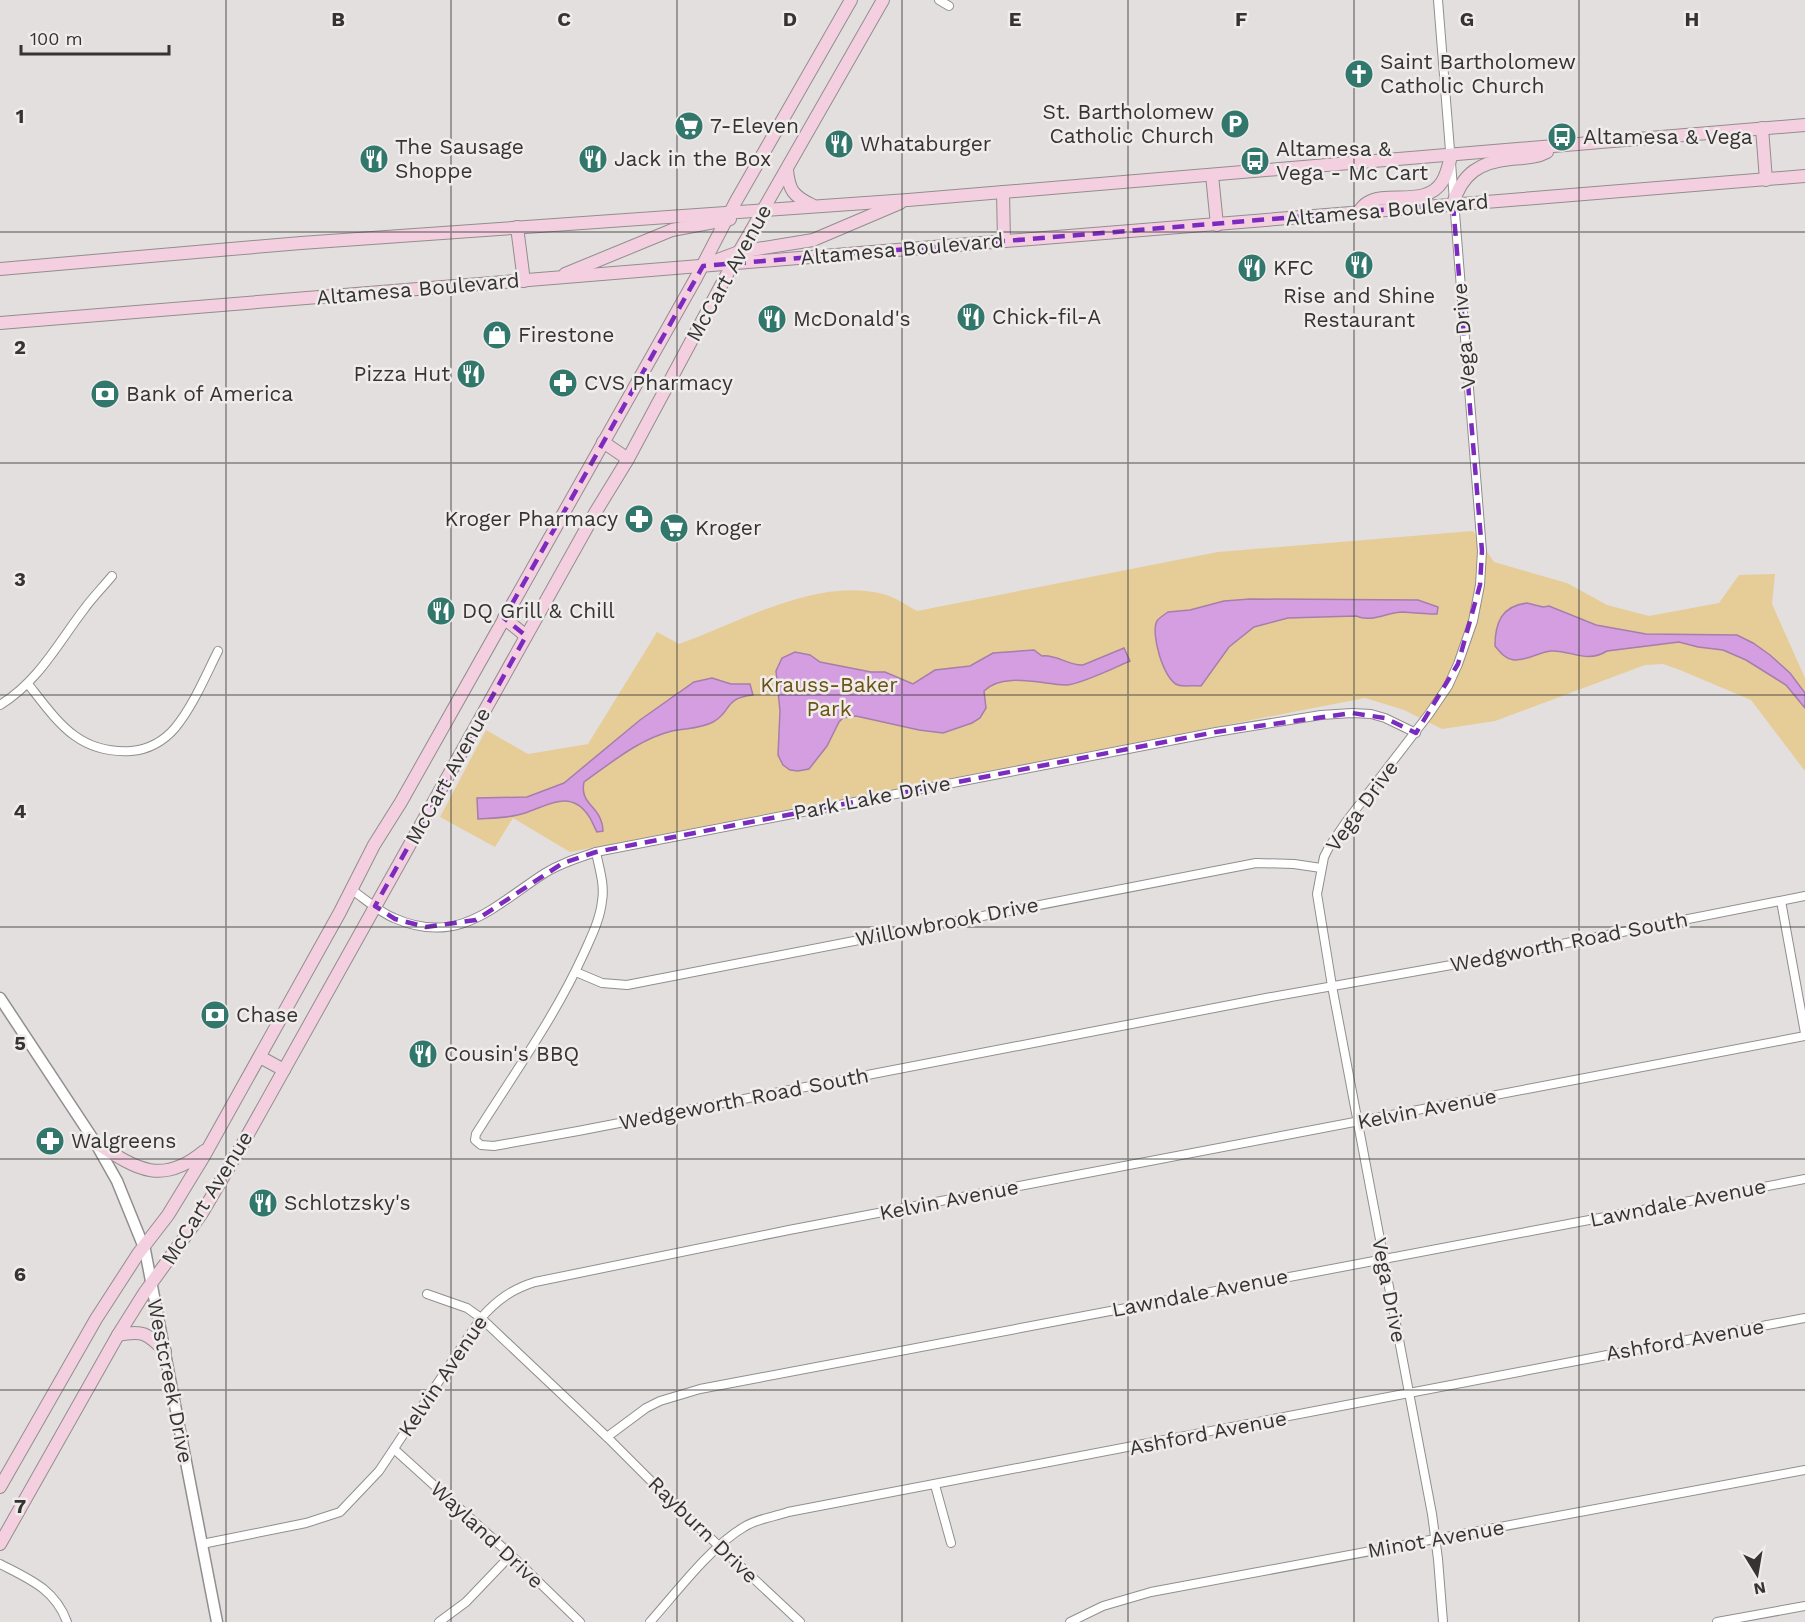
<svg xmlns="http://www.w3.org/2000/svg" width="1805" height="1622" font-family="'Work Sans',sans-serif">
  <rect width="100%" height="100%" fill="#e3dfde"/>
  <path fill="#e6cd97" d="M 1473,531 L 1494,562 L 1567,583 L 1607,605 L 1649,616 L 1719,603 L 1739,575 L 1775,574 L 1772,604 L 1805,678 L 1805,771 L 1751,700 L 1680,670 L 1663,664 L 1645,665 L 1495,721 L 1442,729 L 1404,710 L 1365,698 L 570,852 L 513,818 L 495,847 L 440,817 L 486,730 L 528,754 L 588,744 L 657,632 L 679,644 C 741,622 816,577 883,594 C 895,597 906,605 917,611 L 1218,552 Z"/>
  <g fill="#d59ee0" stroke="#a57eac" stroke-width="1.5">
    <path d="M 1250,599 L 1418,600 L 1438,607 L 1437,614 C 1426,614 1415,613 1403,612 C 1387,612 1372,623 1356,616 L 1288,618 L 1254,627 L 1229,647 L 1201,686 C 1194,685 1184,687 1178,685 C 1164,681 1150,633 1157,621 C 1159,618 1165,614 1168,612 L 1190,610 L 1224,601 Z"/>
    <path d="M 1527,603 L 1543,607 L 1549,606 L 1596,625 L 1646,634 L 1737,635 L 1753,643 L 1770,655 L 1790,673 L 1805,693 L 1805,708 L 1786,685 L 1746,660 L 1723,650 L 1698,647 L 1679,642 L 1607,651 C 1586,664 1572,650 1551,651 C 1539,652 1526,661 1514,660 C 1505,659 1500,652 1495,646 C 1495,622 1502,606 1527,603 Z"/>
    <path d="M 1124,648 L 1130,661 C 1116,667 1077,686 1065,685 C 1042,684 1002,672 984,691 L 986,708 L 980,718 L 972,723 L 943,733 L 919,730 L 856,716 L 843,718 L 839,722 L 827,746 L 809,769 L 798,771 L 790,770 L 783,765 L 778,755 L 780,711 L 776,671 L 782,658 L 795,652 L 810,655 L 820,662 L 871,672 L 885,672 L 913,684 L 935,670 L 970,666 L 993,653 L 1034,650 L 1042,656 C 1056,654 1069,666 1083,665 Z"/>
    <path d="M 712,678 L 731,684 L 750,684 L 753,695 C 723,698 732,712 713,722 C 700,729 686,728 672,731 C 639,739 611,763 584,782 C 579,806 602,805 603,831 L 597,832 C 594,827 592,820 588,815 C 570,789 547,806 525,813 C 511,818 493,818 478,819 L 477,798 L 527,797 L 564,783 L 640,720 L 694,682 Z"/>
  </g>
  <g fill="none" stroke-linecap="round" stroke-linejoin="round">
    <g stroke="#928e8e" stroke-width="10">
      <g id="minor">
        <path d="M 939,0 L 949,6"/>
        <path d="M 1438,0 L 1482,551 L 1480,585 L 1473,621 L 1458,664 L 1448,686 L 1429,714 L 1346,822 L 1329,847 L 1324,857 L 1317,894 L 1332,986 L 1432,1514 L 1438,1559 L 1443,1622"/>
        <path d="M 28,684 C 58,722 78,754 131,751 C 148,750 164,741 175,728 C 193,706 205,677 218,651"/>
        <path d="M 0,705 C 39,681 58,643 85,608 C 93,597 103,587 112,576"/>
        <path d="M 596,852 C 599,868 605,885 602,901 C 600,920 591,937 584,953 C 555,1017 513,1075 476,1134 L 475,1140 L 481,1145 L 494,1146 L 578,1131 L 1266,998 L 1485,959 L 1805,896"/>
        <path d="M 352,890 C 365,899 379,912 394,918 C 459,947 495,905 545,873 C 561,863 578,858 596,852 L 1216,732 L 1321,715 L 1352,713 L 1371,714 L 1385,718 L 1416,733"/>
        <path d="M 1781,901 L 1805,1033"/>
        <path d="M 576,972 L 602,983 L 627,985 L 1256,863 L 1294,864 L 1321,868"/>
        <path d="M 427,1294 L 467,1308 L 481,1318 L 607,1437 L 672,1502 L 800,1622"/>
        <path d="M 607,1437 L 646,1408 L 660,1401 L 700,1389 L 1805,1179"/>
        <path d="M 394,1449 L 511,1555 L 580,1622"/>
        <path d="M 935,1485 L 951,1543"/>
        <path d="M 202,1544 L 306,1523 L 340,1512 L 379,1471 L 481,1318 C 497,1300 512,1289 535,1282 L 789,1230 L 1805,1036"/>
        <path d="M 0,1564 C 29,1579 55,1589 67,1622"/>
        <path d="M 439,1622 L 466,1602 L 511,1555"/>
        <path d="M 650,1622 C 676,1593 710,1547 744,1527 C 756,1519 774,1517 788,1512 L 1623,1352 L 1805,1318"/>
        <path d="M 1070,1622 L 1103,1606 L 1151,1592 L 1805,1470"/>
        <path d="M 1717,1622 L 1805,1606"/>
      </g>
    </g>
    <g stroke="#928e8e" stroke-width="13">
      <path id="tertiary" d="M 0,998 L 95,1142 L 117,1181 L 145,1250 L 217,1622"/>
    </g>
    <g stroke="#928e8e" stroke-width="14">
      <g id="secondary">
        <path d="M 1762,128 L 1766,180"/>
        <path d="M 787,170 C 789,190 793,196 812,205"/>
        <path d="M 1212,175 L 1217,225"/>
        <path d="M 1003,192 L 1004,241"/>
        <path d="M 1453,204 C 1462,173 1480,162 1511,159 C 1523,158 1536,158 1547,152"/>
        <path d="M 1358,213 C 1361,209 1363,205 1367,203 C 1388,190 1425,208 1442,182 C 1447,174 1449,164 1451,156"/>
        <path d="M 517,227 L 524,281"/>
        <path d="M 712,262 L 739,252 L 813,240 L 900,203"/>
        <path d="M 0,269 L 301,243 L 908,200 L 1805,125"/>
        <path d="M 565,274 L 672,230 L 730,219"/>
        <path d="M 0,323 L 1805,176"/>
        <path d="M 603,442 L 628,459"/>
        <path d="M 504,618 L 526,636"/>
        <path d="M 260,1057 L 284,1070"/>
        <path d="M 95,1142 C 135,1168 161,1187 204,1151"/>
        <path d="M 118,1335 C 143,1330 147,1333 165,1351"/>
        <path d="M 0,1487 L 96,1319 L 138,1254 L 168,1215 L 204,1156 L 340,912 L 374,845 L 401,802 L 696,278 L 736,201 L 851,0"/>
        <path d="M 0,1544 L 118,1335 L 145,1292 L 202,1213 L 242,1145 L 595,513 L 628,459 L 739,252 L 883,0"/>
      </g>
    </g>
    <use href="#minor" stroke="#fff" stroke-width="8"/>
    <use href="#tertiary" stroke="#fff" stroke-width="10"/>
    <use href="#secondary" stroke="#f3cfe0" stroke-width="12"/>
  </g>
  <path fill="none" stroke="#7b2cbf" stroke-width="4.5" stroke-dasharray="12 8" stroke-linejoin="round" d="M 1453,204 L 1482,551 L 1480,585 L 1458,664 L 1416,733 L 1385,718 L 1352,713 L 1216,732 L 596,852 L 563,863 L 476,920 L 426,927 L 395,919 L 375,906 L 526,636 L 504,618 L 703,266 Z"/>
  <path fill="none" stroke="#353333" stroke-width="1.5" stroke-opacity="0.55" d="M 226,0 L 226,1622M 451,0 L 451,1622M 677,0 L 677,1622M 902,0 L 902,1622M 1128,0 L 1128,1622M 1354,0 L 1354,1622M 1579,0 L 1579,1622M 0,232 L 1805,232M 0,463 L 1805,463M 0,695 L 1805,695M 0,927 L 1805,927M 0,1159 L 1805,1159M 0,1390 L 1805,1390"/>
  <defs>
    <g id="church-disc" transform="scale(1.5)"><circle r="9.5" fill="#32776b" stroke="#f0eceb"/><path d="M-1.2-6h2.4v3.5h3.3v2.4h-3.3V6h-2.4V-.1h-3.3v-2.4h3.3Z" fill="#fff"/></g>
    <g id="parking-disc" transform="scale(1.5)"><circle r="9.5" fill="#32776b" stroke="#f0eceb"/><path d="M-3.5-5.5H1a3.5 3.5 0 0 1 0 7H-1V5.5H-3.5ZM-1-3.4V-.6H.8a1.4 1.4 0 0 0 0-2.8Z" fill="#fff"/></g>
    <g id="supermarket-disc" transform="scale(1.5)"><circle r="9.5" fill="#32776b" stroke="#f0eceb"/><path d="M-6-5.5h2.5l.6 2H6L4.5 2H-2.5L-4.4-4H-6ZM-1.5 3.2a1.3 1.3 0 1 0 .1 0ZM3 3.2a1.3 1.3 0 1 0 .1 0Z" fill="#fff"/></g>
    <g id="bus-disc" transform="scale(1.5)"><circle r="9.5" fill="#32776b" stroke="#f0eceb"/><path d="M-5-6H5V4H4V6H2V4H-2V6H-4V4H-5ZM-3.5-4V0h7V-4ZM-3.5 1.2v1.5H-2V1.2ZM2 1.2v1.5H3.5V1.2Z" fill="#fff"/></g>
    <g id="restaurant-disc" transform="scale(1.5)"><circle r="9.5" fill="#32776b" stroke="#f0eceb"/><path d="M-5-6h1v4h1v-4h1v4h1v-4h1v5L-1.5 .5V6h-2V.5L-5-1ZM5-6V6H3V1.5H1.5Q1.5-4 5-6Z" fill="#fff"/></g>
    <g id="shop-disc" transform="scale(1.5)"><circle r="9.5" fill="#32776b" stroke="#f0eceb"/><path d="M-5-2.5h2.3a2.7 3.5 0 0 1 5.4 0H5L5.5 6h-11ZM-1.5-2.5h3a1.5 2.3 0 0 0-3 0Z" fill="#fff"/></g>
    <g id="pharmacy-disc" transform="scale(1.5)"><circle r="9.5" fill="#32776b" stroke="#f0eceb"/><path d="M-2-6h4v4h4v4h-4v4h-4v-4h-4v-4h4Z" fill="#fff"/></g>
    <g id="bank-disc" transform="scale(1.5)"><circle r="9.5" fill="#32776b" stroke="#f0eceb"/><path d="M-6-4H6V4H-6ZM0-2.3a2.3 2.3 0 1 0 0 4.6a2.3 2.3 0 1 0 0-4.6Z" fill="#fff"/></g>
  </defs>
  <g fill-rule="evenodd">
    <use href="#church-disc" x="1359" y="74"/>
    <use href="#parking-disc" x="1235" y="124"/>
    <use href="#supermarket-disc" x="689" y="126"/>
    <use href="#bus-disc" x="1562" y="137"/>
    <use href="#restaurant-disc" x="839" y="144"/>
    <use href="#restaurant-disc" x="374" y="159"/>
    <use href="#restaurant-disc" x="593" y="159"/>
    <use href="#bus-disc" x="1255" y="161"/>
    <use href="#restaurant-disc" x="1359" y="265"/>
    <use href="#restaurant-disc" x="1252" y="268"/>
    <use href="#restaurant-disc" x="971" y="317"/>
    <use href="#restaurant-disc" x="772" y="319"/>
    <use href="#shop-disc" x="497" y="335"/>
    <use href="#restaurant-disc" x="471" y="374"/>
    <use href="#pharmacy-disc" x="563" y="383"/>
    <use href="#bank-disc" x="105" y="394"/>
    <use href="#pharmacy-disc" x="639" y="519"/>
    <use href="#supermarket-disc" x="674" y="528"/>
    <use href="#restaurant-disc" x="441" y="611"/>
    <use href="#bank-disc" x="215" y="1015"/>
    <use href="#restaurant-disc" x="423" y="1054"/>
    <use href="#pharmacy-disc" x="50" y="1141"/>
    <use href="#restaurant-disc" x="263" y="1203"/>
  </g>
  <g text-anchor="middle" stroke-width="5" stroke-linejoin="round" paint-order="stroke">
    <g font-size="21" fill="#353333" stroke="#f0eceb" text-anchor="start">
      <text x="1380" y="69">Saint Bartholomew<tspan x="1380" dy="24">Catholic Church</tspan></text>
      <text x="1214" y="119" text-anchor="end">St. Bartholomew<tspan x="1214" dy="24">Catholic Church</tspan></text>
      <text x="710" y="133">7-Eleven</text>
      <text x="1583" y="144">Altamesa &amp; Vega</text>
      <text x="860" y="151">Whataburger</text>
      <text x="395" y="154">The Sausage<tspan x="395" dy="24">Shoppe</tspan></text>
      <text x="1276" y="156">Altamesa &amp;<tspan x="1276" dy="24">Vega - Mc Cart</tspan></text>
      <text x="614" y="166">Jack in the Box</text>
      <text x="1273" y="275">KFC</text>
      <text x="1359" y="303" text-anchor="middle">Rise and Shine<tspan x="1359" dy="24">Restaurant</tspan></text>
      <text x="992" y="324">Chick-fil-A</text>
      <text x="793" y="326">McDonald's</text>
      <text x="518" y="342">Firestone</text>
      <text x="450" y="381" text-anchor="end">Pizza Hut</text>
      <text x="584" y="390">CVS Pharmacy</text>
      <text x="126" y="401">Bank of America</text>
      <text x="618" y="526" text-anchor="end">Kroger Pharmacy</text>
      <text x="695" y="535">Kroger</text>
      <text x="462" y="618">DQ Grill &amp; Chill</text>
      <text x="236" y="1022">Chase</text>
      <text x="444" y="1061">Cousin's BBQ</text>
      <text x="71" y="1148">Walgreens</text>
      <text x="284" y="1210">Schlotzsky's</text>
    </g>
    <g font-size="21" fill="#353333" stroke="#f0eceb">
      <text transform="translate(1387 210) rotate(-5)" y="7">Altamesa Boulevard</text>
      <text transform="translate(902 249) rotate(-5)" y="7">Altamesa Boulevard</text>
      <text transform="translate(729 273) rotate(-61)" y="7">McCart Avenue</text>
      <text transform="translate(418 289) rotate(-5)" y="7">Altamesa Boulevard</text>
      <text transform="translate(1464 336) rotate(-95)" y="7">Vega Drive</text>
      <text transform="translate(448 776) rotate(-61)" y="7">McCart Avenue</text>
      <text transform="translate(872 798) rotate(-11)" y="7">Park Lake Drive</text>
      <text transform="translate(1362 806) rotate(-54)" y="7">Vega Drive</text>
      <text transform="translate(947 922) rotate(-11)" y="7">Willowbrook Drive</text>
      <text transform="translate(1569 942) rotate(-11)" y="7">Wedgworth Road South</text>
      <text transform="translate(744 1099) rotate(-11)" y="7">Wedgeworth Road South</text>
      <text transform="translate(1427 1109) rotate(-11)" y="7">Kelvin Avenue</text>
      <text transform="translate(207 1198) rotate(-58)" y="7">McCart Avenue</text>
      <text transform="translate(949 1200) rotate(-11)" y="7">Kelvin Avenue</text>
      <text transform="translate(1678 1203) rotate(-11)" y="7">Lawndale Avenue</text>
      <text transform="translate(1389 1290) rotate(79)" y="7">Vega Drive</text>
      <text transform="translate(1200 1293) rotate(-11)" y="7">Lawndale Avenue</text>
      <text transform="translate(1685 1340) rotate(-10)" y="7">Ashford Avenue</text>
      <text transform="translate(443 1376) rotate(-56)" y="7">Kelvin Avenue</text>
      <text transform="translate(170 1381) rotate(79)" y="7">Westcreek Drive</text>
      <text transform="translate(1208 1433) rotate(-11)" y="7">Ashford Avenue</text>
      <text transform="translate(703 1530) rotate(44)" y="7">Rayburn Drive</text>
      <text transform="translate(487 1535) rotate(43)" y="7">Wayland Drive</text>
      <text transform="translate(1436 1539) rotate(-10)" y="7">Minot Avenue</text>
    </g>
    <g font-size="21" fill="#6c5315" stroke="#f0eceb">
      <text x="829" y="692">Krauss-Baker<tspan x="829" dy="24">Park</tspan></text>
    </g>
  </g>
  <g font-size="20" text-anchor="middle" font-weight="bold" fill="#353333" stroke="#f0eceb" stroke-width="5" stroke-linejoin="round" paint-order="stroke">
    <text x="338" y="26">B</text>
    <text x="564" y="26">C</text>
    <text x="790" y="26">D</text>
    <text x="1015" y="26">E</text>
    <text x="1241" y="26">F</text>
    <text x="1467" y="26">G</text>
    <text x="1692" y="26">H</text>
    <text x="20" y="123">1</text>
    <text x="20" y="354">2</text>
    <text x="20" y="586">3</text>
    <text x="20" y="818">4</text>
    <text x="20" y="1050">5</text>
    <text x="20" y="1281">6</text>
    <text x="20" y="1513">7</text>
  </g>
  <g transform="translate(1757 1574) rotate(169)" stroke="#f0eceb" stroke-width="4.5" paint-order="stroke">
  <path d="M0-4.5L10 22L0 15L-10 22Z" fill="#353333"/>
  <text y="-9" font-size="16" font-weight="bold" text-anchor="middle" fill="#353333">N</text>
  </g>
  <path d="M21 45v9h148v-9" fill="none" stroke="#353333" stroke-width="3"/>
  <text x="30" y="45" font-size="18" fill="#353333" stroke="#f0eceb" stroke-width="4.5" paint-order="stroke">100 m</text>
</svg>
